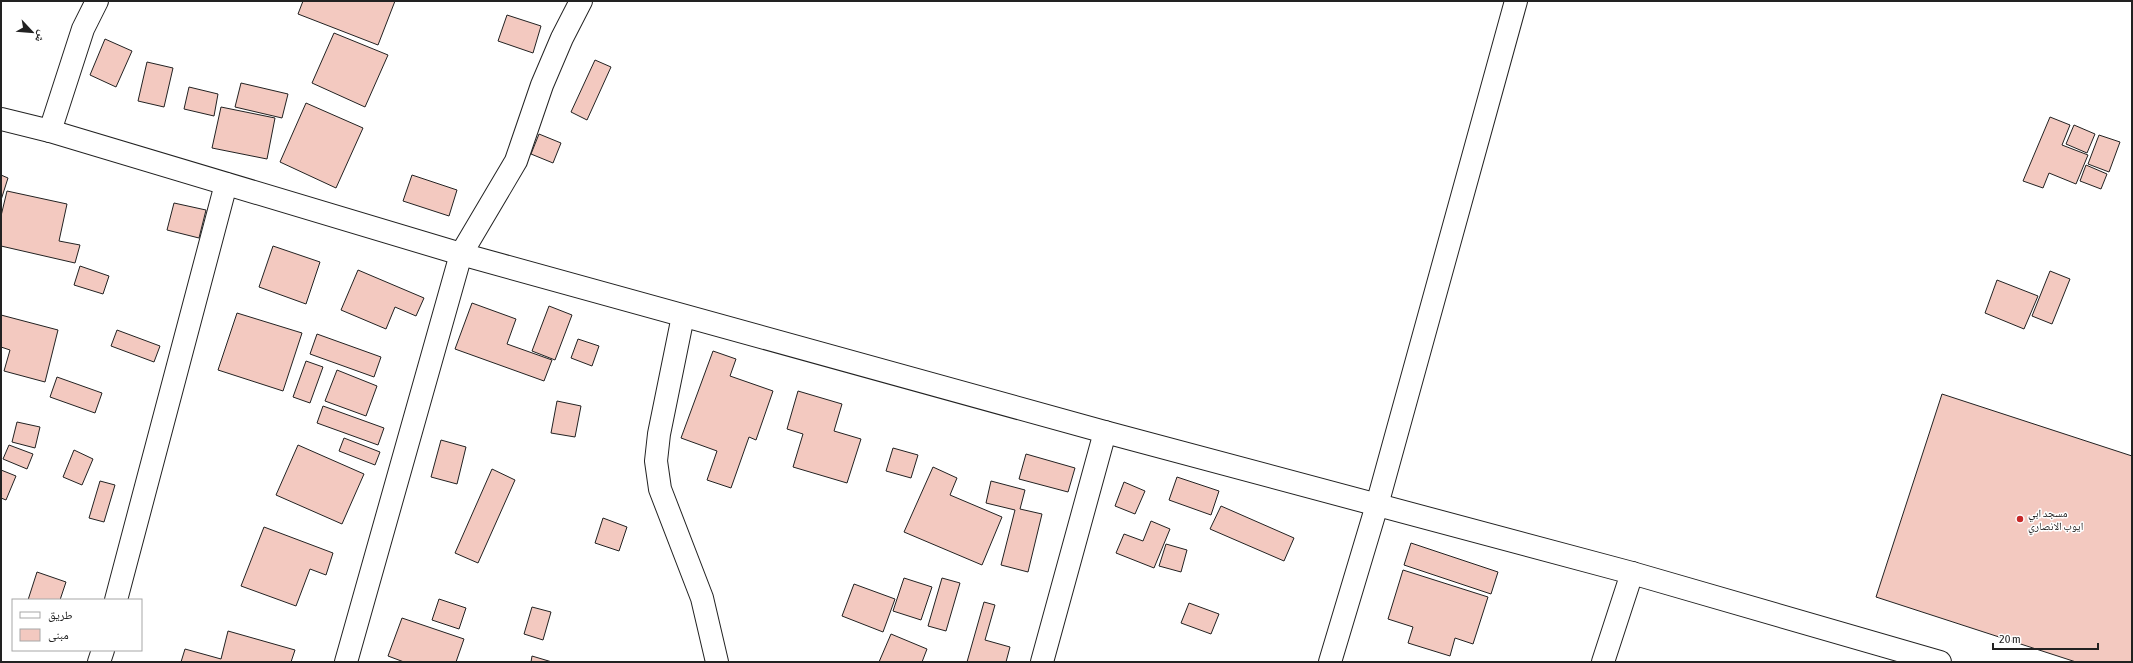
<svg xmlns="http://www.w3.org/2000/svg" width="2133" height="663" font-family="'Asap Condensed','Noto Naskh Arabic',sans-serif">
  <rect width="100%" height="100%" fill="#fff"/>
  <g fill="#f3c9c0" stroke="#222">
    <path d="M 303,1 L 395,1 L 378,45 L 298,14 Z"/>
    <path d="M 507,15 L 541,26 L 533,53 L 498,41 Z"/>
    <path d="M 334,33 L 388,55 L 365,107 L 312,83 Z"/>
    <path d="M 105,39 L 132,51 L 116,87 L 90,75 Z"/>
    <path d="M 595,60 L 611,67 L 587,120 L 571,112 Z"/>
    <path d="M 147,62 L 173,68 L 164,107 L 138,101 Z"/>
    <path d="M 241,83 L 288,94 L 282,118 L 235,107 Z"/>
    <path d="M 189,87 L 218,94 L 214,116 L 184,109 Z"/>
    <path d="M 306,103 L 363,128 L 336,188 L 280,162 Z"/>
    <path d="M 221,107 L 275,118 L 267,159 L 212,148 Z"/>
    <path d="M 2050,117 L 2070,125 L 2062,145 L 2088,155 L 2076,184 L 2049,173 L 2043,188 L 2023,181 Z"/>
    <path d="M 2074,125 L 2095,134 L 2087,153 L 2066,144 Z"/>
    <path d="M 539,134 L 561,143 L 553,163 L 531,154 Z"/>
    <path d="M 2099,135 L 2120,142 L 2109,172 L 2088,164 Z"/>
    <path d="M 2086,165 L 2107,174 L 2101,189 L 2080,181 Z"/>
    <path d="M 1,175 L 8,178 L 1,200 Z"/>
    <path d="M 412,175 L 457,190 L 449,216 L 403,201 Z"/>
    <path d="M 7,191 L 67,204 L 59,241 L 80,245 L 75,263 L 1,246 L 1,216 Z"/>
    <path d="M 174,203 L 206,210 L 199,238 L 167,230 Z"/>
    <path d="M 273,246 L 320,262 L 306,304 L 259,287 Z"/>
    <path d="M 80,266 L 109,276 L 103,294 L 74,285 Z"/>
    <path d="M 358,270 L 424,298 L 416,316 L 395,307 L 386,329 L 341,310 Z"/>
    <path d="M 2050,271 L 2070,279 L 2052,324 L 2032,316 Z"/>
    <path d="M 1997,280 L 2038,296 L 2024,329 L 1985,313 Z"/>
    <path d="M 472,303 L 516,319 L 507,344 L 552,360 L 544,381 L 455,349 Z"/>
    <path d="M 549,306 L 572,315 L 555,360 L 532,351 Z"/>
    <path d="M 237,313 L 302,333 L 283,391 L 218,370 Z"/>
    <path d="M 1,315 L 58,330 L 45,382 L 4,371 L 10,350 L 1,347 Z"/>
    <path d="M 117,330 L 160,346 L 154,362 L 111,346 Z"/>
    <path d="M 317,334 L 381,357 L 374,377 L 310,354 Z"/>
    <path d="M 578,339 L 599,346 L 592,366 L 571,358 Z"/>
    <path d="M 713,351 L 736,359 L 730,376 L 773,391 L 756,440 L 749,437 L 731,488 L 707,480 L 717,451 L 681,438 Z"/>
    <path d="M 306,361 L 323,367 L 310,403 L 293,397 Z"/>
    <path d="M 337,370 L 377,386 L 366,416 L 325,401 Z"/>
    <path d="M 57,377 L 102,393 L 95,413 L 50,397 Z"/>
    <path d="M 798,391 L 842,404 L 834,431 L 861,439 L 847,483 L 793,467 L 803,434 L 787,429 Z"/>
    <path d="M 1942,394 L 2132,456 L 2132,662 L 2076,662 L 1876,597 Z"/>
    <path d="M 557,401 L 581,406 L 575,437 L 551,433 Z"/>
    <path d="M 323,406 L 384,428 L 378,445 L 317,423 Z"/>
    <path d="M 17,422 L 40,427 L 35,448 L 12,442 Z"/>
    <path d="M 344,438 L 380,452 L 375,465 L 339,451 Z"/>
    <path d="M 441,440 L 466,447 L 457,484 L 431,477 Z"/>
    <path d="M 9,445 L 33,454 L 27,469 L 3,459 Z"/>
    <path d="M 298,445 L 364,474 L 342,524 L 276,495 Z"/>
    <path d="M 893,448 L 918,455 L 911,478 L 886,471 Z"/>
    <path d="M 74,450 L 93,459 L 82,485 L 63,477 Z"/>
    <path d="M 1026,454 L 1075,468 L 1068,492 L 1019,479 Z"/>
    <path d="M 933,467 L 957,478 L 950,495 L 1002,517 L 982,565 L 904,532 Z"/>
    <path d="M 492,469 L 515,480 L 478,563 L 455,553 Z"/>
    <path d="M 1,470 L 16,476 L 6,500 L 1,498 Z"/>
    <path d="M 1177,477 L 1219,491 L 1211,515 L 1169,500 Z"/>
    <path d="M 100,481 L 115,485 L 104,522 L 89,518 Z"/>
    <path d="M 991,481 L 1025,490 L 1020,509 L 1042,514 L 1028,572 L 1001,565 L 1015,510 L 986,503 Z"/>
    <path d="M 1124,482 L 1145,491 L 1135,514 L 1115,506 Z"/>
    <path d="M 1221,506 L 1294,538 L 1284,561 L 1210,529 Z"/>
    <path d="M 603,518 L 627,527 L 619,551 L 595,543 Z"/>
    <path d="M 1151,521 L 1170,529 L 1154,568 L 1116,553 L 1124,534 L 1143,541 Z"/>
    <path d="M 264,527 L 333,553 L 326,575 L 310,569 L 296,606 L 241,586 Z"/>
    <path d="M 1411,543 L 1498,572 L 1491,594 L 1404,565 Z"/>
    <path d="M 1166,544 L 1187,550 L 1181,572 L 1159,566 Z"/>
    <path d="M 1403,570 L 1488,597 L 1473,644 L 1455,638 L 1450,656 L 1408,643 L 1413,627 L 1388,619 Z"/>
    <path d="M 37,572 L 66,582 L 60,600 L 28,600 Z"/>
    <path d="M 904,578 L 932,587 L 921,620 L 893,611 Z"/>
    <path d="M 942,578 L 960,583 L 946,631 L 928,626 Z"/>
    <path d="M 854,584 L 895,599 L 883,632 L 842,616 Z"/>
    <path d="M 439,599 L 466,608 L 459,629 L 432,620 Z"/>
    <path d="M 984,602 L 995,605 L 985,640 L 1010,647 L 1006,662 L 967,662 Z"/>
    <path d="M 1189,603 L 1219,614 L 1211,634 L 1181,623 Z"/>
    <path d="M 532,607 L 551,612 L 543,640 L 524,634 Z"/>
    <path d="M 402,618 L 464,639 L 456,662 L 404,662 L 388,656 Z"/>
    <path d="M 228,631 L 295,650 L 291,662 L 181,662 L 185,649 L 221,659 Z"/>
    <path d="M 891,634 L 927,649 L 922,662 L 879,662 Z"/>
    <path d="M 532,656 L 552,662 L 531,662 Z"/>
  </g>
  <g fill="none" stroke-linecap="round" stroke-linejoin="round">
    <g stroke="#222" stroke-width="24">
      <g id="minor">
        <path d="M 1,119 L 50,131 L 461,254 L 1105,432 L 1632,573 L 1940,662"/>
        <path d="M 50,131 L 83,29 L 97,1"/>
        <path d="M 683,316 L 659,434 L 656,461 L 660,489 L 702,598 L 717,662"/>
        <path d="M 116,600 L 226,184"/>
        <path d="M 99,662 L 103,650"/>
        <path d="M 346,662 L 461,254 L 516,161 L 542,85 L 562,38 L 581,1"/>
        <path d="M 1042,662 L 1105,432"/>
        <path d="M 1603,662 L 1632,573"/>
      </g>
    </g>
    <g stroke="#222" stroke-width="24">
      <path id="tertiary" d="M 1330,662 L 1377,505 L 1516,1"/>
    </g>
    <use href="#minor" stroke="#fff" stroke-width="22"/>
    <use href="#tertiary" stroke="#fff" stroke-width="22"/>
  </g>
  <circle fill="#c62828" stroke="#fff" stroke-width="1.5" cx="2020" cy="519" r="4"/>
  <g text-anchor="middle" stroke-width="3" stroke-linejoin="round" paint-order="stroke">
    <g font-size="11" fill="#222" stroke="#fff" text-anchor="start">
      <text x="2028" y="517">مسجد ابي<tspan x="2028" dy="13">ايوب الانصاري</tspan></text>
    </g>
  </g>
  <rect width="2133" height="663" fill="none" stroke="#222222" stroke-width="4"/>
  <rect x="12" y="599" width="130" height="52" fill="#ffffff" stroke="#a7a7a7"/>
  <rect x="20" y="612" width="20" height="6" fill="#ffffff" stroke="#a7a7a7"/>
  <text x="48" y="619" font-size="12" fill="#222222">طريق</text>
  <rect x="20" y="629" width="20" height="12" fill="#f3c9c0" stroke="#a7a7a7"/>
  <text x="48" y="639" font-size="12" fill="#222222">مبنى</text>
  <g transform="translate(32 32) rotate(116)" stroke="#ffffff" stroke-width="3" paint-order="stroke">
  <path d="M0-3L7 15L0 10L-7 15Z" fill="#222222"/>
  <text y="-6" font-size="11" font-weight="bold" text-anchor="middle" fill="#222222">ش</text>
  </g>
  <path d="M1993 643v6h105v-6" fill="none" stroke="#222222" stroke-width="2"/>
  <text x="1999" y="643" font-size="12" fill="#222222" stroke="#ffffff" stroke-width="3" paint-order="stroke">20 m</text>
</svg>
